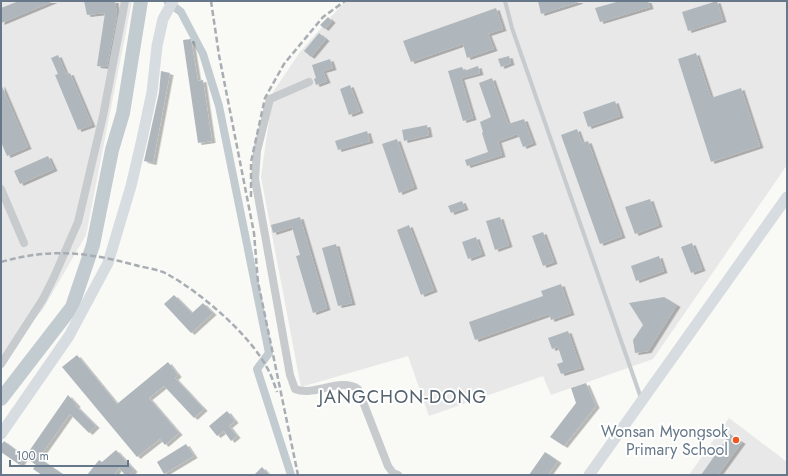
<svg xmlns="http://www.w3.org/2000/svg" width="788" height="476" font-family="Jost,sans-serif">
  <defs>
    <filter id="shadow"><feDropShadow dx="3.5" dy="2" stdDeviation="0" flood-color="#0004"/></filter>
  </defs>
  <rect width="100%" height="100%" fill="#f9f9f6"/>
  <g fill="#e7e8e7">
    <path d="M 1,1 L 132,1 L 86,235 L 43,309 L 1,360 Z"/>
    <path d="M 345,1 L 787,1 L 787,165 L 653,359 L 551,395 L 543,376 L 429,416 L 408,356 L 301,387 L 261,177 L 273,92 L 300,52 Z"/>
    <path d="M 729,418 L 787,462 L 787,475 L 689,475 Z"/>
  </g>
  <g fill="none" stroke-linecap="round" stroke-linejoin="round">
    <path stroke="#c1cbd0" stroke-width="8" d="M 168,2 L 181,12 L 203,54 L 219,106 L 269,353 L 257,369 L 291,475"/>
    <path stroke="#c1cbd0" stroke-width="14" d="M 1,399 L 72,307 L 93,245 L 112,150 L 123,113 L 141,1"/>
  </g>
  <g fill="#afb7bd" filter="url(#shadow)">
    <path d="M 19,1 L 54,1 L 1,23 L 1,8 Z"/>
    <path d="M 84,1 L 115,1 L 117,15 L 107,67 L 97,66 L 105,13 L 87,15 Z"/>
    <path d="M 538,1 L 579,1 L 579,2 L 541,14 Z"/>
    <path d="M 620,1 L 648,1 L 650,7 L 600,22 L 595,8 Z"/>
    <path d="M 717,1 L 723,20 L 688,31 L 682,12 Z"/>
    <path d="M 496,8 L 503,29 L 488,34 L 494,49 L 467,58 L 463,44 L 411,62 L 403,41 Z"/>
    <path d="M 328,17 L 332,21 L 325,29 L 320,25 Z"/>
    <path d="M 319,33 L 326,39 L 311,57 L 304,51 Z"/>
    <path d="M 191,39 L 198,81 L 203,80 L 212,141 L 198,143 L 183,40 Z"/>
    <path d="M 696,53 L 711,98 L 741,88 L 760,146 L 711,162 L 678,59 Z"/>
    <path d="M 58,55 L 66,74 L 70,73 L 92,125 L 78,130 L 55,75 L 58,74 L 51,58 Z"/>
    <path d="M 509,56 L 511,63 L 501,67 L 498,59 Z"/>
    <path d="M 330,59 L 333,68 L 323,71 L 327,81 L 316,85 L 314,79 L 316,78 L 312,65 Z"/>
    <path d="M 478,66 L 480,73 L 461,78 L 473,118 L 463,121 L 448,71 L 462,67 L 464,71 Z"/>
    <path d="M 161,71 L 170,73 L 153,163 L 144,161 L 159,93 Z"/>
    <path d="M 492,78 L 508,124 L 524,119 L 533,143 L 523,147 L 518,134 L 498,141 L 502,155 L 467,166 L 465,160 L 488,152 L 482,133 L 483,132 L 480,122 L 491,117 L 479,83 Z"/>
    <path d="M 1,84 L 28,147 L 7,156 L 1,142 Z"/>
    <path d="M 350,85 L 360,111 L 349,115 L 340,89 Z"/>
    <path d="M 615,101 L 620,116 L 588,127 L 583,112 Z"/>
    <path d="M 427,125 L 429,135 L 404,141 L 402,130 Z"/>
    <path d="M 577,129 L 582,143 L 588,141 L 622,236 L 600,244 L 561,135 Z"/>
    <path d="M 367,131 L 370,141 L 338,150 L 335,141 Z"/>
    <path d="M 397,139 L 414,187 L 399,193 L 382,144 Z"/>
    <path d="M 48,156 L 54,169 L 20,184 L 14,171 Z"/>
    <path d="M 650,199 L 659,225 L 635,234 L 625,207 Z"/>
    <path d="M 462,201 L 465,208 L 451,213 L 448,206 Z"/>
    <path d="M 300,217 L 327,308 L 313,313 L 296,256 L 300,255 L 292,227 L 273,233 L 271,225 Z"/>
    <path d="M 500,217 L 509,245 L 495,250 L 486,221 Z"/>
    <path d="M 409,225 L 434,290 L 421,295 L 397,230 Z"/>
    <path d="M 543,232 L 554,262 L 543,266 L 532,236 Z"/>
    <path d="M 476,237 L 482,254 L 468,259 L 462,242 Z"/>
    <path d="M 692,243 L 702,269 L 691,273 L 681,247 Z"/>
    <path d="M 336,244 L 352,303 L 338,306 L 322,248 Z"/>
    <path d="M 659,256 L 664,271 L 636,281 L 631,266 Z"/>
    <path d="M 561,284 L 571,313 L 551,320 L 549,314 L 475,340 L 469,322 L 543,296 L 541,291 Z"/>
    <path d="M 174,295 L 192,313 L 203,303 L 213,313 L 191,333 L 164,304 Z"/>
    <path d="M 664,297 L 677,305 L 648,351 L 635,353 L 633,340 L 643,325 L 629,303 Z"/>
    <path d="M 568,331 L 581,368 L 561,374 L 557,364 L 563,362 L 558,347 L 552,349 L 548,338 Z"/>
    <path d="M 77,355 L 117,404 L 168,362 L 178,375 L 175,378 L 204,409 L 194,418 L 164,386 L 149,398 L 179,433 L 165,445 L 160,439 L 137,457 L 62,367 Z"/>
    <path d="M 586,383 L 596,406 L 564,446 L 550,437 L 576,403 L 571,388 Z"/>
    <path d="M 68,395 L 77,405 L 76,406 L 96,426 L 89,433 L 70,414 L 39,458 L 64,475 L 42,475 L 33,469 L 36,465 L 25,457 Z"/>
    <path d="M 227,411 L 235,421 L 229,426 L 237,436 L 231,441 L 224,431 L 217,436 L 209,426 Z"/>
    <path d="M 730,434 L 742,442 L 718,475 L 701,475 Z"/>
    <path d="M 4,441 L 25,457 L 20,465 L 1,452 L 1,445 Z"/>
    <path d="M 186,444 L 194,456 L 164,474 L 157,462 Z"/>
    <path d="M 116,450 L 134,470 L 129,475 L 125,475 L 119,468 L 114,475 L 87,475 L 99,460 L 102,462 Z"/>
    <path d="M 545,452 L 558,461 L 548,475 L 529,475 Z"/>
    <path d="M 262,467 L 269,475 L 254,475 Z"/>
  </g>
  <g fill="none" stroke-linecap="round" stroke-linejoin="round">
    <path stroke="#c7cbce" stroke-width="4" d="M 505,1 L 512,28 L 641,398"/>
    <g stroke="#c7cbce" stroke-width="8">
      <path d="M 309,82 L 270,99 L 257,151 L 255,179 L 290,375 L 295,389 C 314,397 340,377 358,389 L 388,466 L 393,473 L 398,475"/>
      <path d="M 1,189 L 24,243"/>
      <path d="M 1,364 L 43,299 L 54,277 L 78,222 L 103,116 L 125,1"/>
    </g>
    <g stroke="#d6dce0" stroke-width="11">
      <path d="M 1,434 L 69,336 L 108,263 L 131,186 L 142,139 L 152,92 L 157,46 L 163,19 L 173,1"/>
      <path d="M 589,475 L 787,197"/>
    </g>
    <g stroke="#a7adb3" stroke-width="2.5" stroke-dasharray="6 3" stroke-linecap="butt">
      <path d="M 211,1 L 219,55 L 254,233 L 258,282 L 298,475"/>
      <path d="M 251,197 L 251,162 L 265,98 L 284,64 L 323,17 L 345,1"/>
      <path d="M 1,262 C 49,248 87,252 135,265 C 145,268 158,269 167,274 C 200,292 248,333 266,366 C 271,374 274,383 277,392"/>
    </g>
  </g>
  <circle fill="#ef5620" stroke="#fff" stroke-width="1.5" cx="736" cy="440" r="4"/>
  <g text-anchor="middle" stroke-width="4" stroke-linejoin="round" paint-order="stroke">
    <g font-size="16" fill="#667889" stroke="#fff" text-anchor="end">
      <text x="728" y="437">Wonsan Myongsok<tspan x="728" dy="18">Primary School</tspan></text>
    </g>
    <g font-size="18" letter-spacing="1" fill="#54626e" stroke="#fff">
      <text x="403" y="403">JANGCHON-DONG</text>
    </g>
  </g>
  <rect width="788" height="476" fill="none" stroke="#667889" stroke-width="4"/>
  <path d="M10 460v6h118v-6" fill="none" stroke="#667889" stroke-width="2"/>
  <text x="16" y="460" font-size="12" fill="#667889" stroke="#ffffff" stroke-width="3" paint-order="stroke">100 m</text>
</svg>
